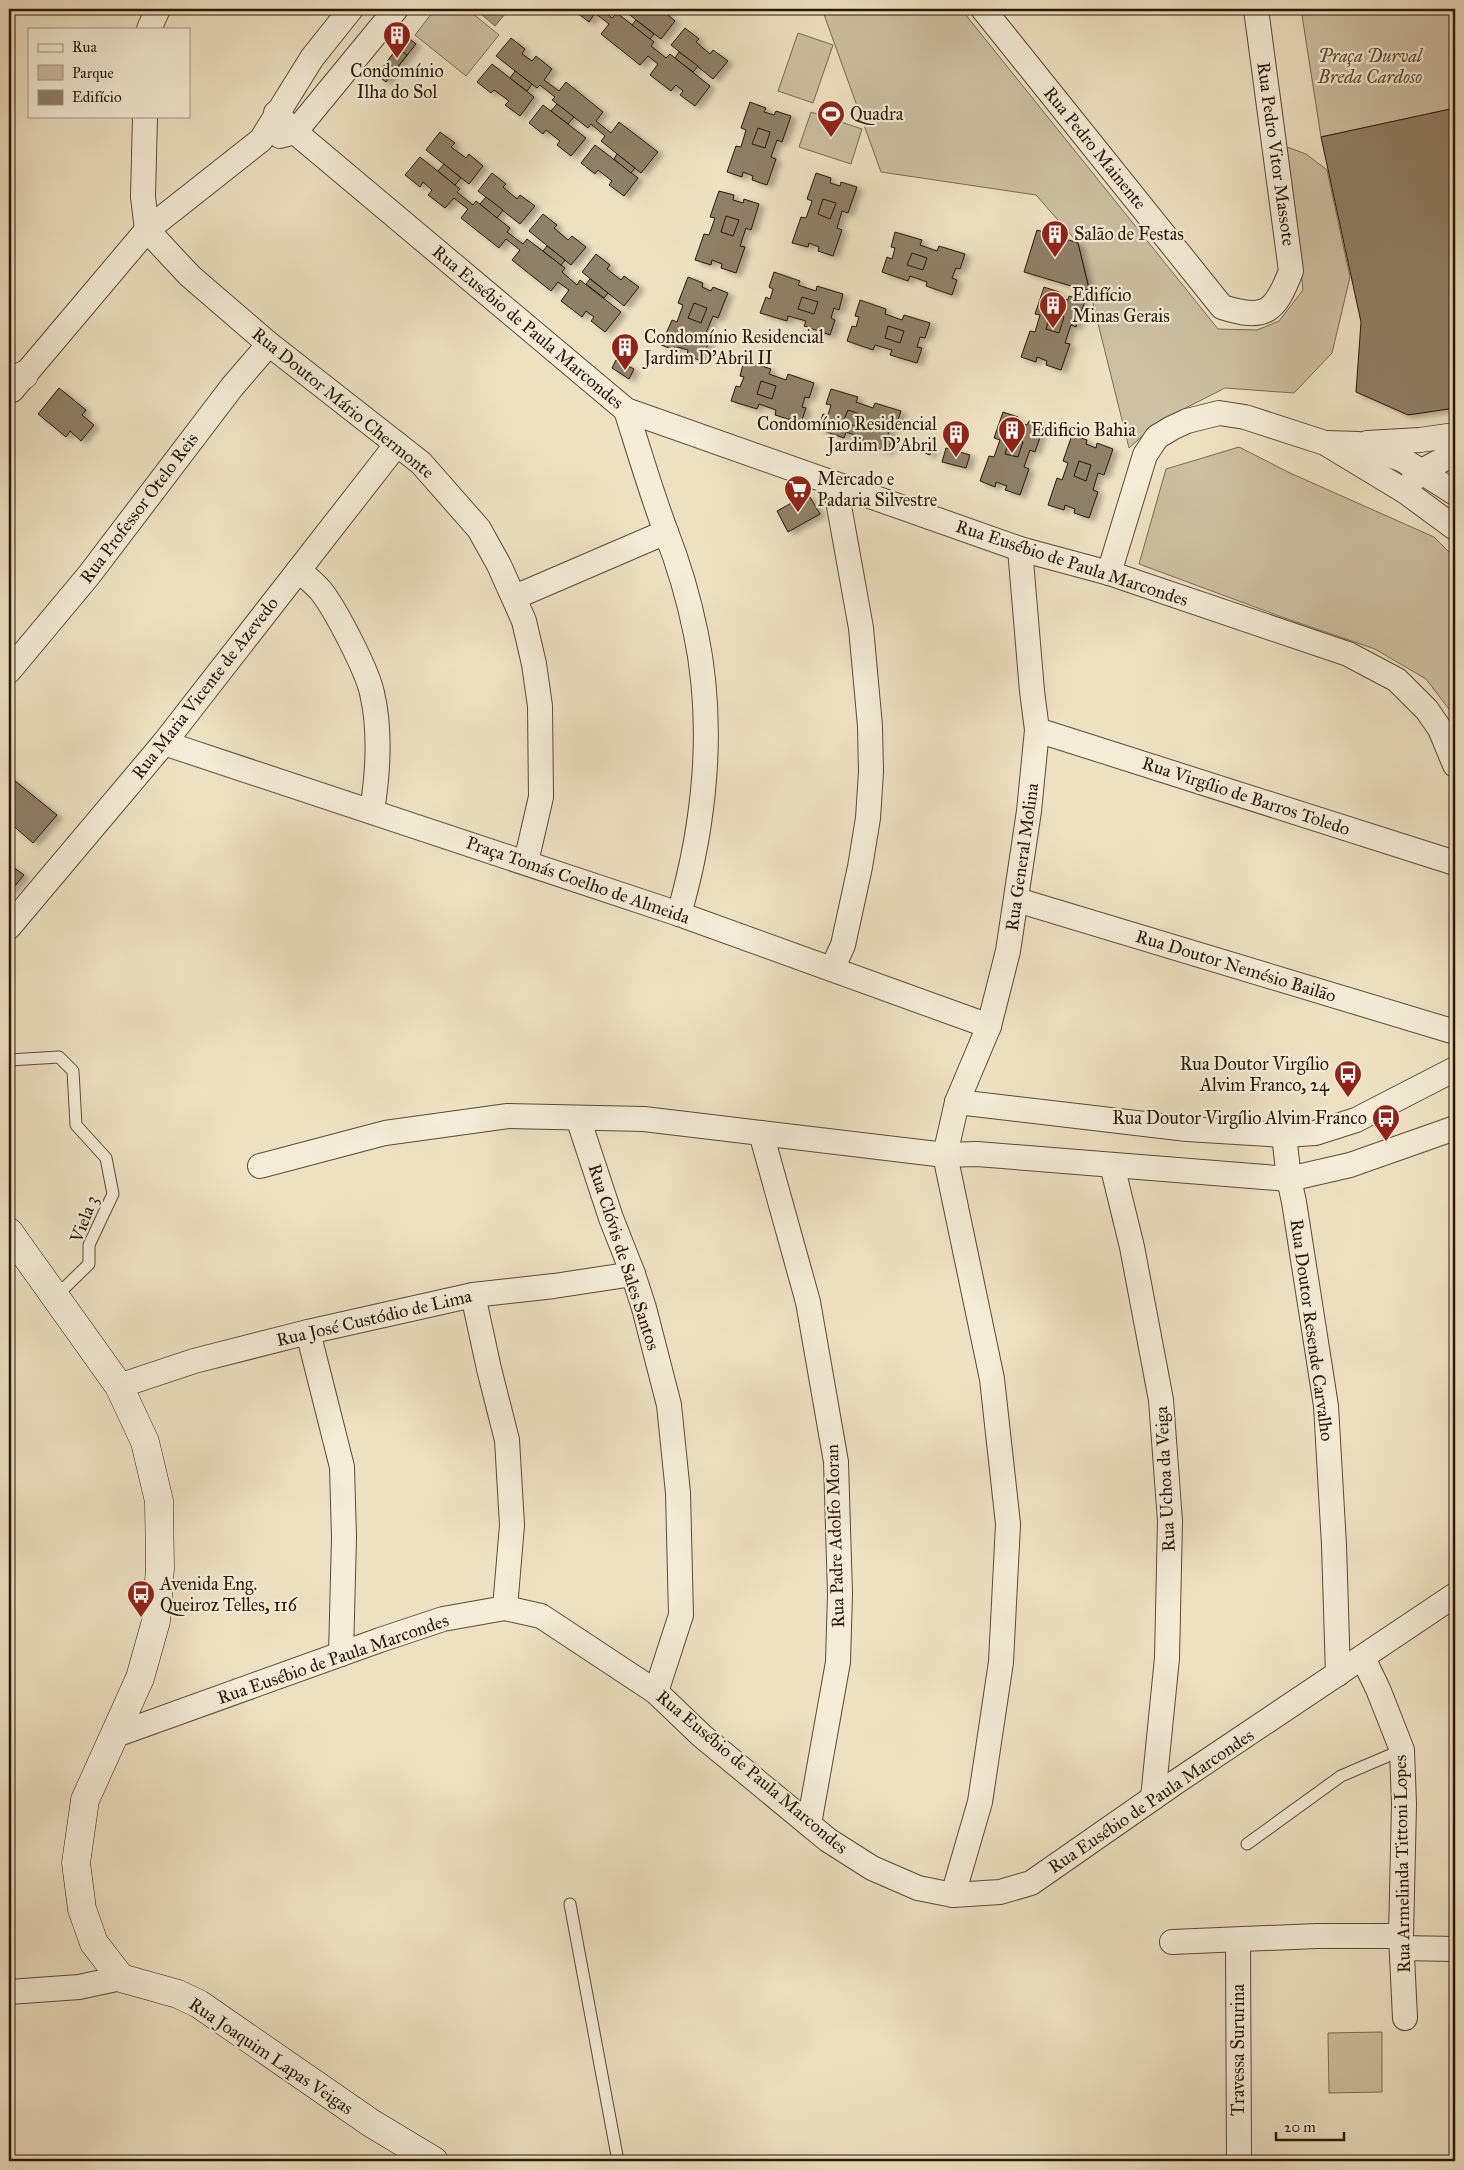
<svg xmlns="http://www.w3.org/2000/svg" width="1464" height="2170" font-family="'IM FELL Great Primer',serif">
  <defs>
    <filter id="shadow"><feDropShadow dx="5.5" dy="3" stdDeviation="2.5" flood-color="#0004"/></filter>
  </defs>
  <rect width="100%" height="100%" fill="#eee1c2"/>
  <filter id="stains"><feTurbulence type="fractalNoise" baseFrequency=".004" numOctaves="4"/><feColorMatrix values="0 0 0 0 .2 0 0 0 0 .09 0 0 0 0 .02 0 0 0 .5 -.17"/></filter>
  <radialGradient id="worn" r=".72"><stop offset=".6" stop-color="#630" stop-opacity="0"/><stop offset="1" stop-color="#630" stop-opacity=".3"/></radialGradient>
  <g fill="#cdbfa2" stroke="#7c6b53">
    <path d="M 435,9 L 467,9 L 499,35 L 466,76 L 415,35 Z"/>
    <path d="M 822,9 L 961,9 L 1218,329 L 1257,330 L 1279,321 L 1303,290 L 1287,147 L 1306,154 L 1327,170 L 1350,277 L 1332,353 L 1294,393 L 1225,388 L 1158,422 L 1129,448 L 1078,243 L 1036,195 L 881,172 Z"/>
    <path d="M 1301,9 L 1446,9 L 1455,20 L 1455,108 L 1321,137 Z"/>
    <path d="M 798,33 L 833,45 L 813,103 L 778,91 Z"/>
    <path d="M 811,112 L 862,129 L 851,164 L 799,147 Z"/>
    <path d="M 1239,447 L 1290,473 L 1434,537 L 1455,558 L 1455,717 L 1426,679 L 1375,649 L 1282,617 L 1139,564 L 1166,469 Z"/>
    <path d="M 1382,2032 L 1382,2092 L 1329,2093 L 1328,2033 Z"/>
  </g>
  <path fill="#ac9c81" stroke="#78674f" d="M 475,9 L 502,9 L 506,13 L 495,26 Z"/>
  <g fill="#908067" stroke="#2b1704" filter="url(#shadow)">
    <path d="M 572,9 L 601,9 L 612,18 L 617,13 L 654,42 L 651,46 L 666,58 L 670,54 L 710,86 L 695,106 L 680,95 L 683,91 L 676,85 L 671,91 L 650,75 L 658,64 L 648,56 L 640,65 L 601,34 L 609,24 L 595,13 L 589,22 Z"/>
    <path d="M 622,9 L 652,9 L 658,13 L 661,9 L 675,21 L 661,39 Z"/>
    <path d="M 636,20 L 654,34 L 650,39 L 632,25 Z"/>
    <path d="M 685,28 L 699,39 L 696,42 L 710,54 L 713,50 L 728,61 L 713,79 L 671,45 Z"/>
    <path d="M 406,36 L 416,44 L 386,82 L 377,75 Z"/>
    <path d="M 511,38 L 525,49 L 522,54 L 532,61 L 536,56 L 552,69 L 544,80 L 559,91 L 566,82 L 603,112 L 596,121 L 611,133 L 619,122 L 658,152 L 641,173 L 601,141 L 605,136 L 591,124 L 588,128 L 552,100 L 555,97 L 540,85 L 537,88 L 496,56 Z"/>
    <path d="M 397,48 L 407,55 L 396,69 L 387,62 Z"/>
    <path d="M 679,52 L 698,66 L 693,72 L 675,58 Z"/>
    <path d="M 492,64 L 534,97 L 520,116 L 505,105 L 509,101 L 494,90 L 491,93 L 477,82 Z"/>
    <path d="M 515,71 L 532,84 L 527,91 L 510,78 Z"/>
    <path d="M 750,102 L 766,108 L 764,112 L 774,115 L 776,111 L 791,116 L 782,142 L 777,140 L 771,157 L 776,159 L 767,185 L 752,180 L 753,176 L 743,172 L 742,177 L 727,172 L 736,146 L 741,147 L 746,130 L 741,128 Z"/>
    <path d="M 557,104 L 574,117 L 568,124 L 551,111 Z"/>
    <path d="M 543,105 L 586,138 L 571,156 L 557,145 L 560,141 L 546,130 L 543,134 L 529,123 Z"/>
    <path d="M 1455,108 L 1455,408 L 1408,415 L 1356,392 L 1361,322 L 1321,137 Z"/>
    <path d="M 758,128 L 770,132 L 765,148 L 752,144 Z"/>
    <path d="M 440,132 L 455,143 L 451,147 L 466,158 L 469,154 L 483,166 L 469,184 L 426,150 Z"/>
    <path d="M 595,145 L 638,178 L 624,196 L 609,185 L 612,181 L 598,170 L 595,174 L 581,163 Z"/>
    <path d="M 617,154 L 635,168 L 631,173 L 614,159 Z"/>
    <path d="M 420,157 L 460,189 L 457,192 L 473,205 L 476,201 L 510,228 L 507,232 L 523,244 L 527,239 L 565,268 L 562,272 L 577,285 L 580,280 L 621,312 L 605,332 L 591,321 L 594,317 L 586,311 L 582,317 L 561,301 L 569,290 L 558,282 L 551,291 L 512,260 L 520,250 L 506,239 L 499,248 L 461,218 L 468,209 L 454,198 L 445,208 L 428,195 L 432,190 L 423,182 L 420,187 L 405,175 Z"/>
    <path d="M 444,164 L 461,178 L 455,185 L 438,171 Z"/>
    <path d="M 492,173 L 506,184 L 503,187 L 517,199 L 520,195 L 535,206 L 520,224 L 478,191 Z"/>
    <path d="M 816,173 L 831,178 L 830,183 L 840,186 L 841,182 L 857,187 L 848,213 L 842,211 L 837,228 L 842,230 L 833,256 L 818,251 L 819,247 L 809,243 L 808,247 L 792,243 L 801,217 L 806,218 L 812,201 L 807,199 Z"/>
    <path d="M 719,191 L 734,195 L 733,200 L 743,203 L 744,199 L 759,204 L 751,230 L 746,228 L 740,246 L 745,247 L 736,273 L 721,268 L 722,264 L 712,260 L 711,265 L 695,260 L 704,234 L 709,235 L 715,218 L 710,217 Z"/>
    <path d="M 486,197 L 503,210 L 497,218 L 480,204 Z"/>
    <path d="M 823,199 L 836,203 L 830,219 L 818,214 Z"/>
    <path d="M 543,214 L 557,225 L 554,228 L 568,240 L 572,236 L 586,247 L 571,265 L 529,231 Z"/>
    <path d="M 726,216 L 739,220 L 733,236 L 721,232 Z"/>
    <path d="M 1037,230 L 1078,243 L 1089,289 L 1074,292 L 1071,286 L 1024,272 Z"/>
    <path d="M 895,232 L 922,240 L 920,245 L 937,251 L 939,246 L 965,254 L 960,269 L 956,268 L 952,278 L 957,280 L 952,295 L 926,286 L 927,282 L 910,276 L 908,281 L 882,272 L 887,257 L 892,259 L 895,248 L 891,247 Z"/>
    <path d="M 547,246 L 565,260 L 561,265 L 543,251 Z"/>
    <path d="M 912,253 L 927,258 L 923,270 L 907,265 Z"/>
    <path d="M 596,254 L 610,265 L 607,269 L 621,280 L 624,276 L 639,287 L 624,306 L 582,272 Z"/>
    <path d="M 774,272 L 800,281 L 798,285 L 816,291 L 817,286 L 843,294 L 839,310 L 834,308 L 831,318 L 835,320 L 830,335 L 804,326 L 806,321 L 788,316 L 787,321 L 760,313 L 766,297 L 770,299 L 773,289 L 769,287 Z"/>
    <path d="M 688,277 L 703,283 L 702,287 L 711,291 L 713,287 L 728,293 L 718,318 L 713,316 L 706,333 L 712,335 L 701,361 L 687,355 L 688,350 L 678,347 L 677,351 L 661,345 L 672,320 L 677,322 L 683,305 L 678,303 Z"/>
    <path d="M 590,279 L 608,293 L 604,298 L 586,284 Z"/>
    <path d="M 1044,287 L 1059,292 L 1058,297 L 1068,300 L 1069,296 L 1085,301 L 1076,327 L 1071,325 L 1065,343 L 1070,344 L 1061,370 L 1046,365 L 1047,361 L 1037,357 L 1036,362 L 1021,357 L 1030,331 L 1035,332 L 1040,315 L 1035,314 Z"/>
    <path d="M 802,297 L 818,302 L 814,314 L 798,309 Z"/>
    <path d="M 860,300 L 886,309 L 885,314 L 902,320 L 904,315 L 930,323 L 925,338 L 920,337 L 917,347 L 922,348 L 917,363 L 890,355 L 892,350 L 875,345 L 873,350 L 847,341 L 852,326 L 856,327 L 859,317 L 855,316 Z"/>
    <path d="M 694,303 L 707,308 L 701,323 L 688,318 Z"/>
    <path d="M 1051,313 L 1064,317 L 1059,333 L 1046,329 Z"/>
    <path d="M 888,326 L 904,331 L 900,343 L 885,338 Z"/>
    <path d="M 616,360 L 634,369 L 629,379 L 612,368 Z"/>
    <path d="M 744,360 L 771,369 L 769,374 L 786,380 L 788,374 L 814,383 L 809,398 L 805,397 L 802,407 L 806,408 L 801,423 L 775,415 L 776,410 L 759,404 L 757,409 L 731,401 L 736,386 L 740,387 L 744,377 L 740,376 Z"/>
    <path d="M 761,381 L 776,386 L 772,399 L 757,394 Z"/>
    <path d="M 59,388 L 86,410 L 82,415 L 94,425 L 81,441 L 70,431 L 66,437 L 38,414 Z"/>
    <path d="M 831,389 L 858,397 L 856,402 L 873,408 L 875,403 L 901,411 L 896,426 L 892,425 L 888,435 L 893,436 L 888,452 L 862,443 L 863,438 L 846,432 L 844,438 L 818,429 L 823,414 L 828,415 L 831,405 L 826,404 Z"/>
    <path d="M 848,410 L 863,415 L 859,427 L 843,422 Z"/>
    <path d="M 1003,412 L 1018,417 L 1017,422 L 1027,425 L 1029,421 L 1044,426 L 1035,452 L 1030,450 L 1024,467 L 1029,469 L 1020,495 L 1005,490 L 1007,486 L 996,482 L 995,487 L 980,481 L 989,456 L 994,457 L 1000,440 L 994,438 Z"/>
    <path d="M 1072,435 L 1087,440 L 1086,444 L 1096,448 L 1097,443 L 1113,449 L 1104,475 L 1098,473 L 1093,490 L 1098,492 L 1089,518 L 1074,513 L 1075,509 L 1065,505 L 1064,510 L 1048,505 L 1057,478 L 1062,480 L 1068,463 L 1063,461 Z"/>
    <path d="M 1010,438 L 1023,442 L 1018,457 L 1005,454 Z"/>
    <path d="M 928,446 L 933,447 L 930,455 L 925,453 Z"/>
    <path d="M 946,448 L 970,455 L 966,468 L 942,462 Z"/>
    <path d="M 1079,461 L 1091,465 L 1086,481 L 1074,476 Z"/>
    <path d="M 804,496 L 810,497 L 820,514 L 788,532 L 777,511 Z"/>
    <path d="M 9,776 L 57,815 L 33,843 L 9,822 Z"/>
    <path d="M 9,864 L 24,875 L 9,893 Z"/>
  </g>
  <g fill="none" stroke-linecap="round" stroke-linejoin="round">
    <g stroke="#5c4a34" stroke-width="13">
      <g id="lane">
        <path d="M 9,1060 L 59,1057 L 73,1071 L 76,1125 L 106,1158 L 113,1194 L 89,1245 L 89,1264 L 54,1298"/>
        <path d="M 1247,1844 L 1341,1776 L 1402,1750"/>
        <path d="M 570,1904 L 618,2161"/>
      </g>
    </g>
    <g stroke="#5c4a34" stroke-width="26">
      <g id="street">
        <path d="M 983,9 L 1222,307 C 1266,321 1275,312 1291,271 L 1256,9"/>
        <path d="M 149,29 L 158,9"/>
        <path d="M 276,113 L 295,132 L 626,410 L 1020,549 L 1109,573 L 1348,654 L 1397,680 L 1427,710 L 1440,729 L 1455,765"/>
        <path d="M 145,116 L 143,197 L 147,230 L 190,276 L 269,344 L 421,463 L 479,529 L 499,565 L 524,621 L 534,664 L 540,706 L 541,797 L 526,862"/>
        <path d="M 280,136 L 295,132 L 396,9"/>
        <path d="M 12,390 L 147,230 L 261,140 L 312,58 L 351,9"/>
        <path d="M 626,410 C 639,451 651,492 666,532 C 679,565 689,600 696,634 C 715,726 705,824 679,914"/>
        <path d="M 1327,443 L 1358,444 L 1403,460 L 1455,493"/>
        <path d="M 1367,443 L 1420,440 L 1455,435"/>
        <path d="M 1413,480 L 1422,471 L 1455,453"/>
        <path d="M 299,570 C 306,577 314,583 321,591 C 336,610 367,670 372,693 C 381,731 378,773 372,811"/>
        <path d="M 1109,573 L 1145,455 L 1157,437 L 1172,428 L 1187,421 L 1219,413 L 1245,417 L 1325,443 L 1406,492 L 1455,528"/>
        <path d="M 515,597 L 666,532"/>
        <path d="M 9,671 L 89,575 L 232,387 L 269,344"/>
        <path d="M 1037,730 L 1455,863"/>
        <path d="M 164,743 L 679,914 L 989,1026"/>
        <path d="M 1017,900 L 1455,1032"/>
        <path d="M 9,927 L 164,743 L 397,444"/>
        <path d="M 832,969 L 843,945 L 860,867 L 868,818 L 871,772 L 870,726 L 861,628 L 835,484"/>
        <path d="M 957,1102 L 1187,1129 L 1284,1135 L 1315,1133 L 1356,1120 L 1455,1069"/>
        <path d="M 578,1118 L 611,1218 L 633,1274 L 644,1308 L 669,1405 L 678,1493 L 681,1615 L 656,1692"/>
        <path d="M 761,1133 L 808,1302 L 836,1462 L 840,1594 L 838,1662 L 809,1824"/>
        <path d="M 1284,1135 L 1289,1179 L 1294,1202 L 1326,1406 L 1334,1545 L 1338,1674"/>
        <path d="M 1112,1165 L 1132,1247 L 1161,1400 L 1170,1521 L 1167,1658 L 1153,1798"/>
        <path d="M 260,1166 L 385,1133 L 508,1116 L 644,1119 L 945,1155 L 977,1154 L 1289,1179 L 1350,1165 L 1455,1128"/>
        <path d="M 473,1295 L 489,1369 L 507,1440 L 512,1525 L 505,1608"/>
        <path d="M 308,1332 L 342,1467 L 344,1538 L 341,1654"/>
        <path d="M 119,1386 L 194,1361 L 308,1332 L 473,1295 L 554,1286 L 633,1274"/>
        <path d="M 1363,1658 L 1378,1689 L 1402,1750 L 1404,1804 L 1401,1936 L 1405,2018"/>
        <path d="M 113,1736 L 380,1640 L 443,1619 L 505,1608 L 541,1616 L 656,1692 L 702,1736 L 828,1840 L 872,1868 L 918,1888 L 953,1895 L 1000,1892 L 1031,1883 L 1176,1782 L 1455,1595"/>
        <path d="M 953,1895 L 980,1802 L 1001,1662 L 1008,1524 L 992,1379 L 945,1155 L 957,1102 L 989,1026 L 1008,951 L 1029,811 L 1037,730 L 1032,691 L 1020,549"/>
        <path d="M 1238,1940 L 1239,2161"/>
        <path d="M 1172,1942 L 1317,1936 L 1401,1936"/>
        <path d="M 1402,1948 L 1455,1949"/>
        <path d="M 9,1992 L 79,1987 L 121,1978"/>
      </g>
    </g>
    <g stroke="#2b1704" stroke-width="29">
      <g id="secondary">
        <path d="M 9,384 L 24,375"/>
        <path d="M 9,1232 L 119,1386 L 145,1442 L 159,1501 L 160,1568 L 156,1621 L 140,1678 L 85,1800 L 76,1863 L 82,1909 L 94,1943 L 121,1978 L 178,1994 L 199,2004 L 371,2123 L 434,2161"/>
      </g>
    </g>
    <use href="#lane" stroke="#f4ecd7" stroke-width="11"/>
    <use href="#street" stroke="#f4ecd7" stroke-width="24"/>
    <use href="#secondary" stroke="#f4ecd7" stroke-width="28"/>
  </g>
  <defs>
    <g id="building-pin" transform="scale(1.4375)"><path d="M0 17L-7.5 6A9.5 9.5 0 1 1 7.5 6Z" fill="#8f2418" stroke="#f4ecd7"/><path d="M-4-6H4V6H1V3H-1V6H-4ZM-2.5-4.3h1.7v1.8h-1.7ZM.8-4.3h1.7v1.8H.8ZM-2.5-1h1.7V.8h-1.7ZM.8-1h1.7V.8H.8Z" fill="#fff"/></g>
    <g id="stadium-pin" transform="scale(1.4375)"><path d="M0 17L-7.5 6A9.5 9.5 0 1 1 7.5 6Z" fill="#8f2418" stroke="#f4ecd7"/><path d="M0-5a6.5 5 0 1 0 0 10a6.5 5 0 1 0 0-10ZM-3.5-1.8h7v3.6h-7Z" fill="#fff"/></g>
    <g id="supermarket-pin" transform="scale(1.4375)"><path d="M0 17L-7.5 6A9.5 9.5 0 1 1 7.5 6Z" fill="#8f2418" stroke="#f4ecd7"/><path d="M-6-5.5h2.5l.6 2H6L4.5 2H-2.5L-4.4-4H-6ZM-1.5 3.2a1.3 1.3 0 1 0 .1 0ZM3 3.2a1.3 1.3 0 1 0 .1 0Z" fill="#fff"/></g>
    <g id="bus-pin" transform="scale(1.4375)"><path d="M0 17L-7.5 6A9.5 9.5 0 1 1 7.5 6Z" fill="#8f2418" stroke="#f4ecd7"/><path d="M-5-6H5V4H4V6H2V4H-2V6H-4V4H-5ZM-3.5-4V0h7V-4ZM-3.5 1.2v1.5H-2V1.2ZM2 1.2v1.5H3.5V1.2Z" fill="#fff"/></g>
  </defs>
  <g fill-rule="evenodd">
    <use href="#building-pin" x="397" y="35"/>
    <use href="#stadium-pin" x="831" y="114"/>
    <use href="#building-pin" x="1055" y="234"/>
    <use href="#building-pin" x="1053" y="305"/>
    <use href="#building-pin" x="625" y="347"/>
    <use href="#building-pin" x="1012" y="430"/>
    <use href="#building-pin" x="956" y="434"/>
    <use href="#supermarket-pin" x="798" y="489"/>
    <use href="#bus-pin" x="1348" y="1074"/>
    <use href="#bus-pin" x="1386" y="1118"/>
    <use href="#bus-pin" x="141" y="1594"/>
  </g>
  <g text-anchor="middle" stroke-width="4.5" stroke-linejoin="round" paint-order="stroke">
    <g font-size="18" font-style="italic" fill="#5c4933" stroke="#f4ecd7">
      <text x="1370" y="62">Praça Durval<tspan x="1370" dy="21">Breda Cardoso</tspan></text>
    </g>
    <g font-size="18" fill="#2b1704" stroke="#f4ecd7" text-anchor="start">
      <text x="397" y="77" text-anchor="middle">Condomínio<tspan x="397" dy="21">Ilha do Sol</tspan></text>
      <text x="850" y="120">Quadra</text>
      <text x="1074" y="240">Salão de Festas</text>
      <text x="1072" y="301">Edifício<tspan x="1072" dy="21">Minas Gerais</tspan></text>
      <text x="644" y="343">Condomínio Residencial<tspan x="644" dy="21">Jardim D'Abril II</tspan></text>
      <text x="937" y="430" text-anchor="end">Condomínio Residencial<tspan x="937" dy="21">Jardim D'Abril</tspan></text>
      <text x="1031" y="436">Edificio Bahia</text>
      <text x="817" y="485">Mercado e<tspan x="817" dy="21">Padaria Silvestre</tspan></text>
      <text x="1329" y="1070" text-anchor="end">Rua Doutor Virgílio<tspan x="1329" dy="21">Alvim Franco, 24</tspan></text>
      <text x="1367" y="1124" text-anchor="end">Rua Doutor Virgílio Alvim Franco</text>
      <text x="160" y="1590">Avenida Eng.<tspan x="160" dy="21">Queiroz Telles, 116</tspan></text>
    </g>
    <g font-size="18" fill="#2b1704" stroke="#f4ecd7">
      <text transform="translate(1095 148) rotate(51)" y="6">Rua Pedro Mainente</text>
      <text transform="translate(1276 154) rotate(82)" y="6">Rua Pedro Vitor Massote</text>
      <text transform="translate(528 327) rotate(40)" y="6">Rua Eusébio de Paula Marcondes</text>
      <text transform="translate(343 403) rotate(39)" y="6">Rua Doutor Mário Chermonte</text>
      <text transform="translate(139 508) rotate(-53)" y="6">Rua Professor Otelo Reis</text>
      <text transform="translate(1072 563) rotate(18)" y="6">Rua Eusébio de Paula Marcondes</text>
      <text transform="translate(205 688) rotate(-52)" y="6">Rua Maria Vicente de Azevedo</text>
      <text transform="translate(1246 796) rotate(18)" y="6">Rua Virgílio de Barros Toledo</text>
      <text transform="translate(1022 857) rotate(-82)" y="6">Rua General Molina</text>
      <text transform="translate(578 880) rotate(19)" y="6">Praça Tomás Coelho de Almeida</text>
      <text transform="translate(1236 966) rotate(17)" y="6">Rua Doutor Nemésio Bailão</text>
      <text transform="translate(84 1219) rotate(-69)" y="6">Viela 3</text>
      <text transform="translate(624 1257) rotate(72)" y="6">Rua Clóvis de Sales Santos</text>
      <text transform="translate(374 1318) rotate(-13)" y="6">Rua José Custódio de Lima</text>
      <text transform="translate(1312 1330) rotate(82)" y="6">Rua Doutor Resende Carvalho</text>
      <text transform="translate(1165 1479) rotate(-93)" y="6">Rua Uchoa da Veiga</text>
      <text transform="translate(835 1536) rotate(-92)" y="6">Rua Padre Adolfo Moran</text>
      <text transform="translate(333 1659) rotate(-19)" y="6">Rua Eusébio de Paula Marcondes</text>
      <text transform="translate(752 1772) rotate(40)" y="6">Rua Eusébio de Paula Marcondes</text>
      <text transform="translate(1151 1801) rotate(-34)" y="6">Rua Eusébio de Paula Marcondes</text>
      <text transform="translate(1402 1864) rotate(-91)" y="6">Rua Armelinda Tittoni Lopes</text>
      <text transform="translate(1238 2050) rotate(-90)" y="6">Travessa Sururina</text>
      <text transform="translate(271 2056) rotate(34)" y="6">Rua Joaquim Lapas Veigas</text>
    </g>
  </g>
  <rect width="1464" height="2170" fill="none" stroke="#eee1c2" stroke-width="30"/>
  <rect x="10" y="10" width="1444" height="2150" fill="none" stroke="#2b1704" stroke-width="2.5"/>
  <rect x="15" y="15" width="1434" height="2140" fill="none" stroke="#2b1704"/>
  <rect x="28" y="28" width="162" height="90" fill="#f4ecd7" stroke="#a49783"/>
  <rect x="38" y="44" width="25" height="8" fill="#f4ecd7" stroke="#a49783"/>
  <text x="72" y="52" font-size="15" fill="#2b1704">Rua</text>
  <rect x="38" y="65" width="25" height="15" fill="#cdbfa2" stroke="#a49783"/>
  <text x="72" y="78" font-size="15" fill="#2b1704">Parque</text>
  <rect x="38" y="90" width="25" height="15" fill="#908067" stroke="#a49783"/>
  <text x="72" y="102" font-size="15" fill="#2b1704">Edifício</text>
  <path d="M1276 2132v8h68v-8" fill="none" stroke="#2b1704" stroke-width="2.5"/>
  <text x="1284" y="2132" font-size="15" fill="#2b1704" stroke="#f4ecd7" stroke-width="4" paint-order="stroke">20 m</text>
  <rect width="100%" height="100%" filter="url(#stains)"/>
  <rect width="100%" height="100%" fill="url(#worn)"/>
</svg>
